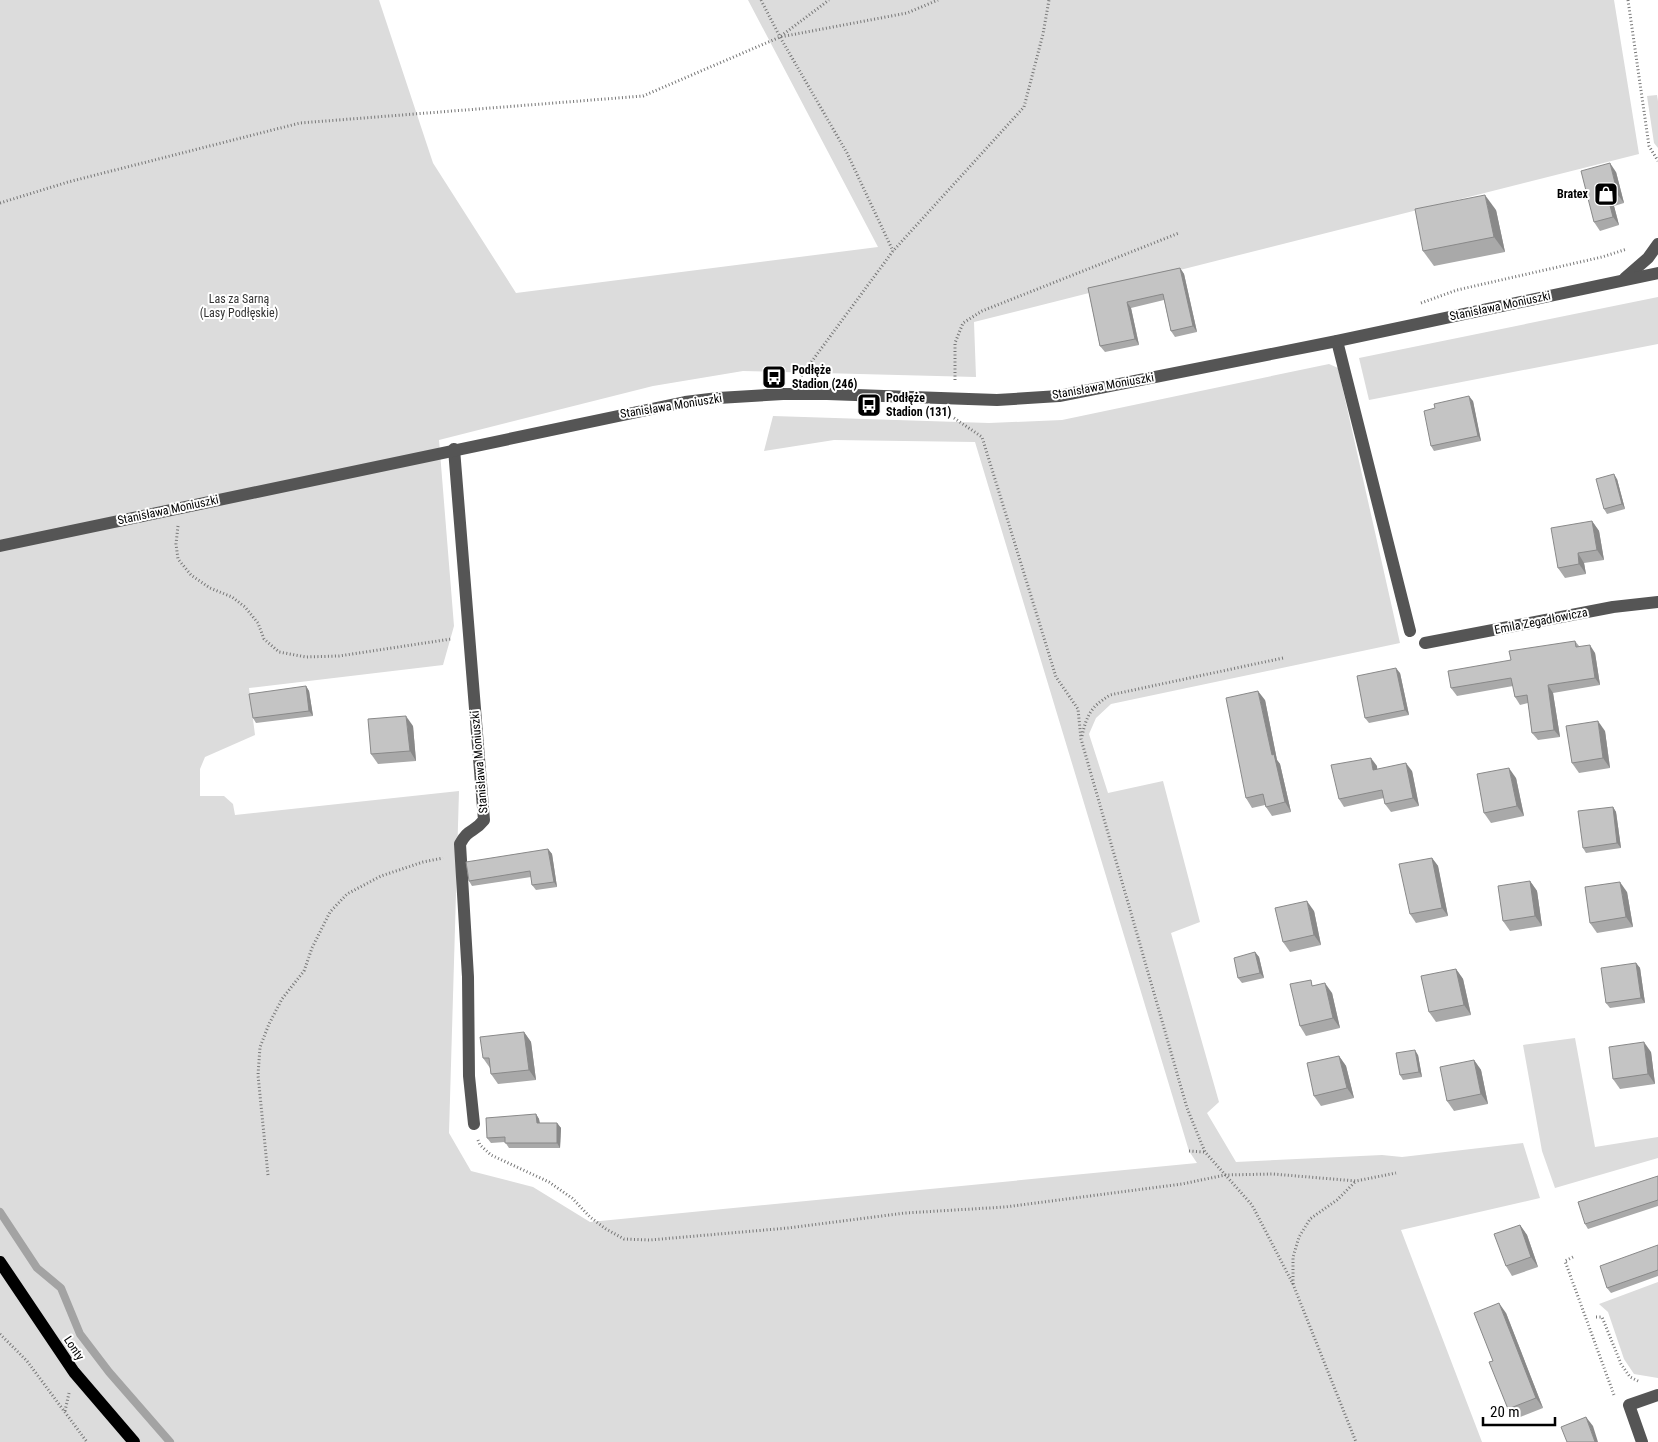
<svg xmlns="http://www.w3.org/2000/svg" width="1658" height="1442" font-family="'Roboto Condensed',sans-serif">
  <rect width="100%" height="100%" fill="#fff"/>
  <g fill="#dcdcdc">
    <path d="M 0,0 L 379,0 L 433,163 L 516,293 L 878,247 L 748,0 L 1614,0 L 1639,154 L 974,322 L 976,377 L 743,371 L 653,386 L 439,440 L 454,626 L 443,665 L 249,688 L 255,735 L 205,757 L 200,769 L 200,796 L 224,796 L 233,804 L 235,815 L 459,791 L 449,1133 L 471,1171 L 533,1187 L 590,1222 L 1197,1163 L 1189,1151 L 1186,1141 L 975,442 L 834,440 L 764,451 L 773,416 L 989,423 L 1062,420 L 1329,364 L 1338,368 L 1400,643 L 1111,704 L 1096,718 L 1089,734 L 1108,793 L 1163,781 L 1200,922 L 1171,933 L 1219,1102 L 1207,1113 L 1236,1162 L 1382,1155 L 1402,1157 L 1523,1143 L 1540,1198 L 1401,1230 L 1482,1442 L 0,1442 Z"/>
    <path d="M 1657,95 L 1658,101 L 1658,148 L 1654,143 L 1647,96 Z"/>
    <path d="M 1658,297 L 1658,344 L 1369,400 L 1359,358 Z"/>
    <path d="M 1575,1038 L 1595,1147 L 1658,1137 L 1658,1158 L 1555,1188 L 1542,1151 L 1523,1045 Z"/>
    <path d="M 1658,1282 L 1658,1378 L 1634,1374 L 1624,1359 L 1608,1312 L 1599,1304 Z"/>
  </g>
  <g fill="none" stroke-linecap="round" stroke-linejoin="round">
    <path stroke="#a3a3a3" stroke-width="8" d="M 0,1212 L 37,1268 L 61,1288 L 80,1334 L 109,1372 L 170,1442"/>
    <g stroke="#dbdbdb" stroke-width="15">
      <path id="major" d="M 0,1262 L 74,1372 L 134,1442"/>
    </g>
    <g stroke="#777" stroke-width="3" stroke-dasharray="1 2.5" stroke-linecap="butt">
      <path d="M 761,0 L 780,37 L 847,153 L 893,251"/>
      <path d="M 1628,0 L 1649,146 L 1658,161"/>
      <path d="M 781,36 L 829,0"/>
      <path d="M 0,203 L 68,182 L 300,123 L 643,96 L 780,37 L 907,13 L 938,0"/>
      <path d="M 1421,303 L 1457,290 L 1602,257 L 1627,249"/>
      <path d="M 801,376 L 893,251 L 1024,107 L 1043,34 L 1049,0"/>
      <path d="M 955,380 L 955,343 L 963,323 L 982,311 L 1179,233"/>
      <path d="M 954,418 L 982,437 L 1056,677 L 1078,709 L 1081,739 L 1187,1108 L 1205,1152 L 1252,1205 L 1293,1284 L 1356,1442"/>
      <path d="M 178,526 L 176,544 L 178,559 L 191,575 L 210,588 L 232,597 L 245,607 L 258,623 L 264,639 L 279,652 L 306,657 L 339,656 L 451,639"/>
      <path d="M 1082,736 C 1087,714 1091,707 1110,695 L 1283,658"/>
      <path d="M 478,1140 L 480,1145 L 491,1155 L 549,1182 L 572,1198 L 590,1217 L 606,1229 L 624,1239 L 650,1240 L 788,1228 L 905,1213 L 1005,1207 L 1182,1184 L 1225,1175 L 1273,1174 L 1356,1181 L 1396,1173"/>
      <path d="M 1189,1151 L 1205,1152"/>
      <path d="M 268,1175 L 258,1075 L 260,1047 L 269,1024 L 282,999 L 304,971 L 312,948 L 330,912 L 347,894 L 381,876 L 423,862 L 443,858"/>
      <path d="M 1573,1257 L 1565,1261 L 1614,1395"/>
      <path d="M 1293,1284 L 1293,1257 L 1299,1237 L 1310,1219 L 1337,1200 L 1356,1181"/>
      <path d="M 1596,1317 L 1602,1317 L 1621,1364 L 1630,1377 L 1640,1382"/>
      <path d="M 0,1334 L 27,1361 L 87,1442"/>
      <path d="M 65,1411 L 69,1393"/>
    </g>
    <g stroke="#555" stroke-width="12">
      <path d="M 1625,278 L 1648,258 L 1658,244"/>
      <path d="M 1337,341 L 1410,631"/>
      <path d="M 454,449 L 484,820 C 474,833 468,828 460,844 L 468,977 L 469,1076 L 474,1124"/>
      <path d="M 0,546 L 685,402 L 718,398 L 783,394 L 827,394 L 997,400 L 1059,396 L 1337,341 L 1658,273"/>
      <path d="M 1425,643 L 1613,607 L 1658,602"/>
      <path d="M 1642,1442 L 1629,1405 L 1658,1395"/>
    </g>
    <use href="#major" stroke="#000" stroke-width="12"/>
  </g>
  <g fill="#a9a9a9">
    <path d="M 1616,172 L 1624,203 L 1614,206 L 1619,225 L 1600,231 L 1594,222 Z"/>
    <path d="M 1496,210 L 1505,252 L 1434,266 L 1423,251 Z"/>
    <path d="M 1180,268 L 1184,274 L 1197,332 L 1175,337 L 1171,331 L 1164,300 L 1131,308 L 1139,345 L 1105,352 L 1100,346 L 1088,288 Z"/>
    <path d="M 1473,401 L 1481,441 L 1434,451 L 1431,446 Z"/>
    <path d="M 1617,479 L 1625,509 L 1607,514 L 1604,509 Z"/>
    <path d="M 1592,521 L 1599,531 L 1604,560 L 1584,563 L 1586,574 L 1565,578 L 1558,568 Z"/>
    <path d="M 1575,641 L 1579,646 L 1595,653 L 1600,685 L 1553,693 L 1560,737 L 1538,740 L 1532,733 L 1528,703 L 1520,705 L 1515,697 L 1513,686 L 1457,696 L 1451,688 L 1511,660 Z"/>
    <path d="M 1400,673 L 1409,715 L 1369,723 L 1365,718 Z"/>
    <path d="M 306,686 L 309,691 L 313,716 L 256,723 L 253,718 Z"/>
    <path d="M 1265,700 L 1277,760 L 1280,764 L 1291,812 L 1272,816 L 1266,807 L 1265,805 L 1252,808 L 1246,798 Z"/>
    <path d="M 413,726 L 416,761 L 378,764 L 371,754 Z"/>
    <path d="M 1605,731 L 1610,768 L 1579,773 L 1572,763 Z"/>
    <path d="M 1377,766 L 1377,769 L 1412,771 L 1419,806 L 1391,812 L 1385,804 L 1384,798 L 1344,807 L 1339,799 Z"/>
    <path d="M 1516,778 L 1524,816 L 1491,823 L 1484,813 Z"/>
    <path d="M 1613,807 L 1616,812 L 1621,848 L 1586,853 L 1583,848 Z"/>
    <path d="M 548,849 L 552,854 L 557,887 L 536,890 L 532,885 L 531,877 L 472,886 L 469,881 Z"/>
    <path d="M 1432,858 L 1438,866 L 1448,916 L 1416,923 L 1410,914 Z"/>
    <path d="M 1530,881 L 1537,891 L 1542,926 L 1510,931 L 1503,921 Z"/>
    <path d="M 1627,892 L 1633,927 L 1597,933 L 1590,923 Z"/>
    <path d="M 1314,911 L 1321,945 L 1290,952 L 1283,942 Z"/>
    <path d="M 1255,952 L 1259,957 L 1264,978 L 1242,983 L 1238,978 Z"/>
    <path d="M 1636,963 L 1640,968 L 1645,1003 L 1610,1008 L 1606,1003 Z"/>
    <path d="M 1456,969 L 1463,979 L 1471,1015 L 1436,1022 L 1429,1012 Z"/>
    <path d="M 1314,985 L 1332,993 L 1340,1028 L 1306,1036 L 1300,1026 Z"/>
    <path d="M 524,1032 L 531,1042 L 536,1080 L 498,1084 L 491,1074 L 490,1068 L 483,1058 Z"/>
    <path d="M 1651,1052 L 1655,1084 L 1620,1089 L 1613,1079 Z"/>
    <path d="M 1418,1055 L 1422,1077 L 1403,1080 L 1400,1075 Z"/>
    <path d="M 1339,1056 L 1346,1066 L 1354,1098 L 1321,1106 L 1314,1096 Z"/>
    <path d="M 1474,1060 L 1481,1070 L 1488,1104 L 1454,1111 L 1447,1101 Z"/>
    <path d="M 536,1114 L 539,1119 L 540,1123 L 557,1123 L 561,1128 L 560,1148 L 509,1148 L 505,1142 L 491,1143 L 487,1138 Z"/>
    <path d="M 1658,1176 L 1658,1206 L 1588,1229 L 1585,1224 Z"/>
    <path d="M 1520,1225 L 1527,1235 L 1538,1267 L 1512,1276 L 1506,1266 Z"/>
    <path d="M 1658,1245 L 1658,1276 L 1611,1293 L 1607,1288 Z"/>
    <path d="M 1506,1313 L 1543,1408 L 1515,1419 L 1508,1409 L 1493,1361 Z"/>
  </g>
  <g fill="#898989">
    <path d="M 1610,163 L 1616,172 L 1624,203 L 1618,195 Z"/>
    <path d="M 1485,195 L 1496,210 L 1505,252 L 1494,237 Z"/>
    <path d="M 1608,198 L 1614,206 L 1619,225 L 1613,217 Z"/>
    <path d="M 1180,268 L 1184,274 L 1197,332 L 1193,326 Z"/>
    <path d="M 1127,302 L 1131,308 L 1139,345 L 1135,339 Z"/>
    <path d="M 1469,396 L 1473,401 L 1481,441 L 1478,436 Z"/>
    <path d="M 1614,474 L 1617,479 L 1625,509 L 1622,504 Z"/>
    <path d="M 1592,521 L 1599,531 L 1604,560 L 1597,550 Z"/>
    <path d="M 1578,553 L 1584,563 L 1586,574 L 1579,564 Z"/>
    <path d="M 1590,645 L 1595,653 L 1600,685 L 1595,678 Z"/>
    <path d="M 1396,668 L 1400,673 L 1409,715 L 1405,710 Z"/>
    <path d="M 1548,685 L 1553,693 L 1560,737 L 1554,730 Z"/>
    <path d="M 306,686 L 309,691 L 313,716 L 309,711 Z"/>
    <path d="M 1258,691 L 1265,700 L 1277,760 L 1280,764 L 1291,812 L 1285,802 L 1272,755 Z"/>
    <path d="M 406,716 L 413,726 L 416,761 L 410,751 Z"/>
    <path d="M 1598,721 L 1605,731 L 1610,768 L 1603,758 Z"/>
    <path d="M 1371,758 L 1377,766 L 1378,778 L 1373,770 Z"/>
    <path d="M 1406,763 L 1412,771 L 1419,806 L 1413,798 Z"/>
    <path d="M 1509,768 L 1516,778 L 1524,816 L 1517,806 Z"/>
    <path d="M 1613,807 L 1616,812 L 1621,848 L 1617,843 Z"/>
    <path d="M 548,849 L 552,854 L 557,887 L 554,882 Z"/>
    <path d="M 1432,858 L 1438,866 L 1448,916 L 1442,908 Z"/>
    <path d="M 1530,881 L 1537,891 L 1542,926 L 1535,916 Z"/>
    <path d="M 1620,882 L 1627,892 L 1633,927 L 1626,917 Z"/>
    <path d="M 1307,901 L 1314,911 L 1321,945 L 1314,935 Z"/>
    <path d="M 1255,952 L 1259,957 L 1264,978 L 1260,973 Z"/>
    <path d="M 1636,963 L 1640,968 L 1645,1003 L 1641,998 Z"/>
    <path d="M 1456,969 L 1463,979 L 1471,1015 L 1464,1005 Z"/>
    <path d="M 1325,983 L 1332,993 L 1340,1028 L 1333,1018 Z"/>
    <path d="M 524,1032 L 531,1042 L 536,1080 L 529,1070 Z"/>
    <path d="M 1644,1042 L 1651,1052 L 1655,1084 L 1648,1074 Z"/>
    <path d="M 1415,1050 L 1418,1055 L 1422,1077 L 1419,1072 Z"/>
    <path d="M 1339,1056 L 1346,1066 L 1354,1098 L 1347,1088 Z"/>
    <path d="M 1474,1060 L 1481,1070 L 1488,1104 L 1481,1094 Z"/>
    <path d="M 536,1114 L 539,1119 L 540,1128 L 537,1123 Z"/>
    <path d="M 557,1123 L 561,1128 L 560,1148 L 557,1143 Z"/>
    <path d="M 1520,1225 L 1527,1235 L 1538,1267 L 1531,1257 Z"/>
    <path d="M 1499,1303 L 1506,1313 L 1543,1408 L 1536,1398 Z"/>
    <path d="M 1586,1417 L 1593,1426 L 1598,1442 L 1595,1442 Z"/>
  </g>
  <g fill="#c4c4c4" stroke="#898989">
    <path d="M 1610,163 L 1618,195 L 1608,198 L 1613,217 L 1594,222 L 1581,171 Z"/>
    <path d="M 1485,195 L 1494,237 L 1423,251 L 1415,209 Z"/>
    <path d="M 1180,268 L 1193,326 L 1171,331 L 1163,294 L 1127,302 L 1135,339 L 1100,346 L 1088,288 Z"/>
    <path d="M 1469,396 L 1478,436 L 1431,446 L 1424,411 L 1435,408 L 1434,404 Z"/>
    <path d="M 1614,474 L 1622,504 L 1604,509 L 1596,479 Z"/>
    <path d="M 1592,521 L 1597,550 L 1578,553 L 1579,564 L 1558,568 L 1551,528 Z"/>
    <path d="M 1575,641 L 1576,647 L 1590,645 L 1595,678 L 1548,685 L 1554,730 L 1532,733 L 1527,695 L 1515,697 L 1511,678 L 1451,688 L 1448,671 L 1511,660 L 1509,651 Z"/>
    <path d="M 1396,668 L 1405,710 L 1365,718 L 1357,676 Z"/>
    <path d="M 306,686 L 309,711 L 253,718 L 249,694 Z"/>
    <path d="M 1258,691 L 1272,755 L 1274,754 L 1285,802 L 1266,807 L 1263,794 L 1246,798 L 1226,698 Z"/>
    <path d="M 406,716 L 410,751 L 371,754 L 368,719 Z"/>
    <path d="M 1598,721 L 1603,758 L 1572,763 L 1566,726 Z"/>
    <path d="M 1371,758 L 1373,770 L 1406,763 L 1413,798 L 1385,804 L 1382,790 L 1339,799 L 1331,765 Z"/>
    <path d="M 1509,768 L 1517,806 L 1484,813 L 1477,774 Z"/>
    <path d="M 1613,807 L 1617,843 L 1583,848 L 1578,811 Z"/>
    <path d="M 548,849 L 554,882 L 532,885 L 530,871 L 469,881 L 466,862 Z"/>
    <path d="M 1432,858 L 1442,908 L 1410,914 L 1399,864 Z"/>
    <path d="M 1530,881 L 1535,916 L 1503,921 L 1498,886 Z"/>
    <path d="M 1620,882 L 1626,917 L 1590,923 L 1585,887 Z"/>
    <path d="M 1307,901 L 1314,935 L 1283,942 L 1275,908 Z"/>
    <path d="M 1255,952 L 1260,973 L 1238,978 L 1234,958 Z"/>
    <path d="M 1636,963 L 1641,998 L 1606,1003 L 1601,968 Z"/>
    <path d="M 1456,969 L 1464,1005 L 1429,1012 L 1421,976 Z"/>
    <path d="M 1311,980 L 1312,986 L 1325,983 L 1333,1018 L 1300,1026 L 1290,984 Z"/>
    <path d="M 524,1032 L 529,1070 L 491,1074 L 489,1058 L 483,1058 L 480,1037 Z"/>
    <path d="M 1644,1042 L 1648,1074 L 1613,1079 L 1609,1047 Z"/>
    <path d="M 1415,1050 L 1419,1072 L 1400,1075 L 1396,1053 Z"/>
    <path d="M 1339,1056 L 1347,1088 L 1314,1096 L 1307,1063 Z"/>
    <path d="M 1474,1060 L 1481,1094 L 1447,1101 L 1440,1067 Z"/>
    <path d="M 536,1114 L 537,1123 L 557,1123 L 557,1143 L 505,1143 L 505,1137 L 487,1138 L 486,1118 Z"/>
    <path d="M 1658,1176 L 1658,1200 L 1585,1224 L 1578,1202 Z"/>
    <path d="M 1520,1225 L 1531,1257 L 1506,1266 L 1494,1234 Z"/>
    <path d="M 1658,1245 L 1658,1270 L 1607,1288 L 1600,1266 Z"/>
    <path d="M 1499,1303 L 1536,1398 L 1508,1409 L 1489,1362 L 1493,1361 L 1474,1313 Z"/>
    <path d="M 1586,1417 L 1595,1442 L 1567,1442 L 1561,1427 Z"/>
  </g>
  <defs>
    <g id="shop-square" transform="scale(1.25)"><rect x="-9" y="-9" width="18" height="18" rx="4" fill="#000" stroke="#fff"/><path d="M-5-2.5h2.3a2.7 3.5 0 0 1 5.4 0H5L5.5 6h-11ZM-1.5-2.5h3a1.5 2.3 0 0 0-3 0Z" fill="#fff"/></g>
    <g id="bus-square" transform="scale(1.25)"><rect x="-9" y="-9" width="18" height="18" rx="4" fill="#000" stroke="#fff"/><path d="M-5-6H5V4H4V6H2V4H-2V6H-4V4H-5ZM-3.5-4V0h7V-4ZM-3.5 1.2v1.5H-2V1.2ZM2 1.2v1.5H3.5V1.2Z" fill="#fff"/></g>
  </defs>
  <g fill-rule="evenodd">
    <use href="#shop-square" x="1606" y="194"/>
    <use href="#bus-square" x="774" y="377"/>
    <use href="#bus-square" x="869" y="405"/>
  </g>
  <g text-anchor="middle" stroke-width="4" stroke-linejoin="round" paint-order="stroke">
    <g font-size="12" font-weight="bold" fill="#000" stroke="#fff" text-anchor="start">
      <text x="1588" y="198" text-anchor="end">Bratex</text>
      <text x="792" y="374">Podłęże<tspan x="792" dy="14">Stadion (246)</tspan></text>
      <text x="886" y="402">Podłęże<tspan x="886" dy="14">Stadion (131)</tspan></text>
    </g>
    <g font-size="12" fill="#333" stroke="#fff">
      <text x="239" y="303">Las za Sarną<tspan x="239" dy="14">(Lasy Podłęskie)</tspan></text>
    </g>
    <g font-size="12" fill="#000" stroke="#fff">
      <text transform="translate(1500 306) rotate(-12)" y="4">Stanisława Moniuszki</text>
      <text transform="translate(1103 386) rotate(-10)" y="4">Stanisława Moniuszki</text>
      <text transform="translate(671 406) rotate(-9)" y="4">Stanisława Moniuszki</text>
      <text transform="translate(168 510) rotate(-12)" y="4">Stanisława Moniuszki</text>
      <text transform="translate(1541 621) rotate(-11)" y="4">Emila Zegadłowicza</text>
      <text transform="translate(479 762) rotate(-95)" y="4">Stanisława Moniuszki</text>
      <text transform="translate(74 1348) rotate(56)" y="4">Lonty</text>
    </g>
  </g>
  <path d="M1483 1417v8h72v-8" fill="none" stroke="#000000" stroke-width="2.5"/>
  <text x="1490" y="1417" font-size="15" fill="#000000" stroke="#ffffff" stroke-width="4" paint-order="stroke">20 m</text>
</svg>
